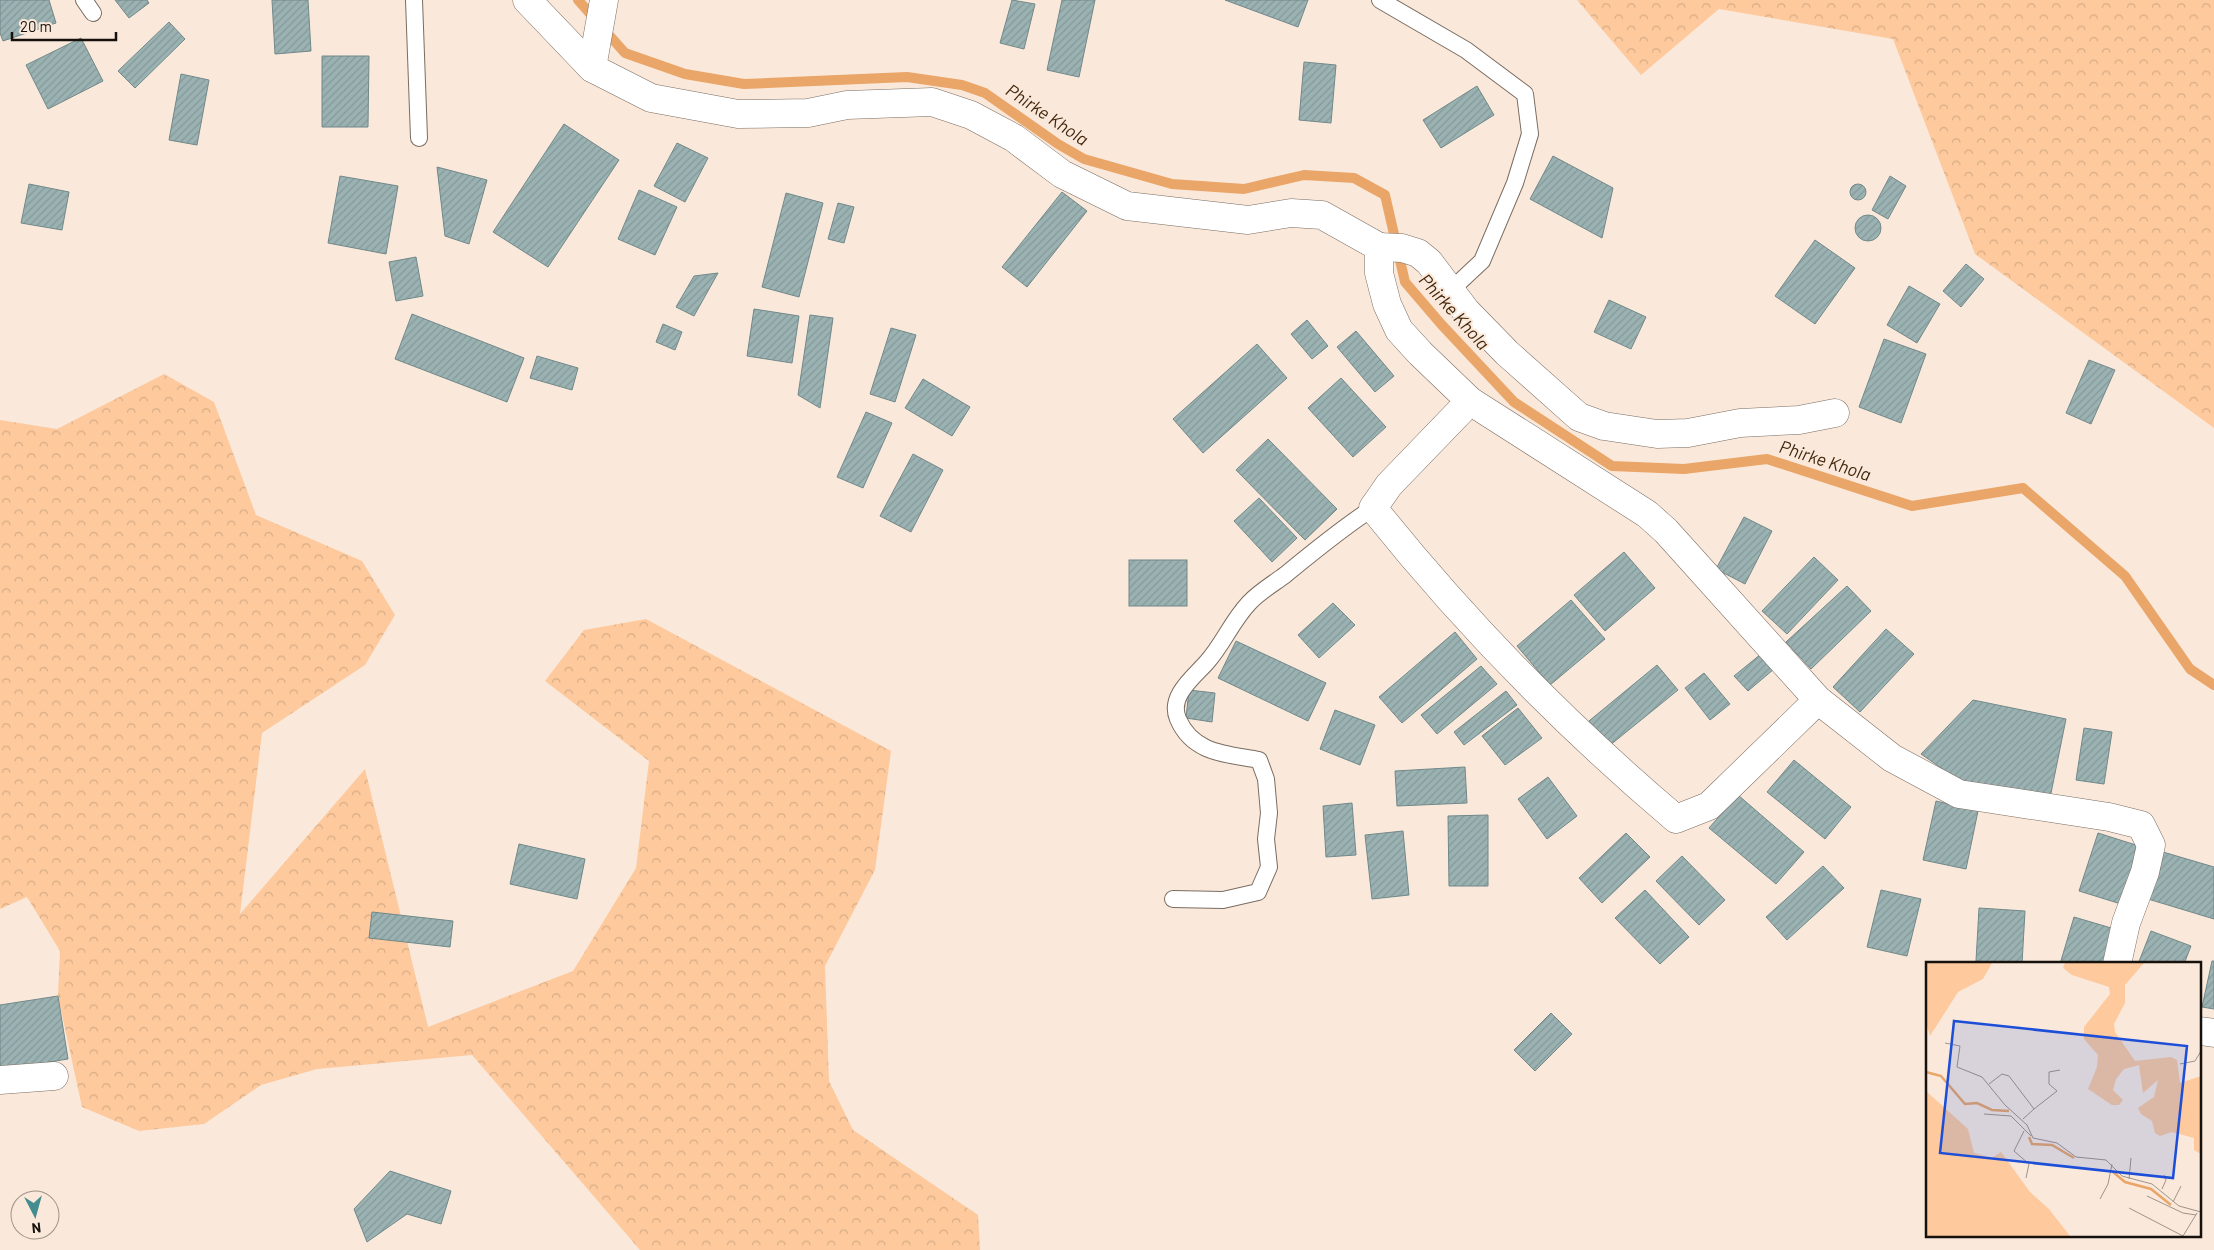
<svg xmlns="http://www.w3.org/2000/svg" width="2214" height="1250" font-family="Barlow,sans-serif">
  <defs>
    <pattern id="forest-crowns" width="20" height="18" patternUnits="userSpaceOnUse" patternTransform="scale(1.25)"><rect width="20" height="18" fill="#fdc99d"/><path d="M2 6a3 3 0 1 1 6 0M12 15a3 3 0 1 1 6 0" fill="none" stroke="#d8ac86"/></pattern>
    <pattern id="building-hatch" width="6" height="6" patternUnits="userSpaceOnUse" patternTransform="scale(1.25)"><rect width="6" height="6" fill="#9bb2b3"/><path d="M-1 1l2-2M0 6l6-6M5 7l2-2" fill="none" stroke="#859899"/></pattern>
  </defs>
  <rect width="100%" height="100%" fill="#fae9db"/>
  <g fill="url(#forest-crowns)">
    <path d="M 1577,0 L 2214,0 L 2214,428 L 1975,254 L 1893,39 L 1719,9 L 1641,75 Z"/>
    <path d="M 164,374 L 214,402 L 256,515 L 362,561 L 395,615 L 365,665 L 262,733 L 240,914 L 365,769 L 428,1027 L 573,971 L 636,868 L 649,761 L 545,681 L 584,630 L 646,619 L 891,751 L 875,870 L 825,966 L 829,1081 L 853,1130 L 978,1215 L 980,1250 L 640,1250 L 472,1055 L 317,1069 L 261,1085 L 204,1124 L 139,1131 L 82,1107 L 58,996 L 60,951 L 27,897 L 0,909 L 0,420 L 57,429 Z"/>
  </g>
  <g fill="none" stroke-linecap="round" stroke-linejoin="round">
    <path stroke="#eaa568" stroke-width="10" d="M 578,0 L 625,53 L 685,74 L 744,84 L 907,77 L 962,85 L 985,93 L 1058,144 L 1084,159 L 1172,184 L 1244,189 L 1304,175 L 1354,178 L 1385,195 L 1405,282 L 1441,324 L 1514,402 L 1612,466 L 1684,469 L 1767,459 L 1912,506 L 2023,488 L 2125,576 L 2190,669 L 2214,685"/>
  </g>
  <g fill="url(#building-hatch)" stroke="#718889">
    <path d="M 0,0 L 49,0 L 56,23 L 3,41 L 0,33 Z"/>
    <path d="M 115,0 L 147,0 L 149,3 L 129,18 Z"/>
    <path d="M 272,0 L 308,0 L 311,51 L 275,54 Z"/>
    <path d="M 1012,0 L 1035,4 L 1024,49 L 1000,43 Z"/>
    <path d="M 1062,0 L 1095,0 L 1079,77 L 1047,70 Z"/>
    <path d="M 1225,0 L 1308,0 L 1298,27 Z"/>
    <path d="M 169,22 L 185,39 L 135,88 L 118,71 Z"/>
    <path d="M 81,38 L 103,81 L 48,109 L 26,65 Z"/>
    <path d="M 322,56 L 369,56 L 368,127 L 322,127 Z"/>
    <path d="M 1304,62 L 1336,65 L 1331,123 L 1299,120 Z"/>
    <path d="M 181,74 L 209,80 L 197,145 L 169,140 Z"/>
    <path d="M 1477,86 L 1494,115 L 1441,148 L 1423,120 Z"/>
    <path d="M 564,124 L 619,160 L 548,267 L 493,232 Z"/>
    <path d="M 677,143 L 708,158 L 685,202 L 654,186 Z"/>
    <path d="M 1553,156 L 1613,188 L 1602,238 L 1530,199 Z"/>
    <path d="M 437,167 L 487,180 L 469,244 L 445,236 Z"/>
    <path d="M 340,176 L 398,186 L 386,254 L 328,243 Z"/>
    <path d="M 1890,176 L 1906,186 L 1888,219 L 1872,210 Z"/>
    <circle cx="1858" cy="192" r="8"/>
    <path d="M 29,184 L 69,192 L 62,230 L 21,223 Z"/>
    <path d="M 639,190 L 677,207 L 655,255 L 618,239 Z"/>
    <path d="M 1062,192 L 1087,211 L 1027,287 L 1002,267 Z"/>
    <path d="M 786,193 L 823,203 L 799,297 L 762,287 Z"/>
    <path d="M 838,203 L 854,207 L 844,243 L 828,239 Z"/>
    <circle cx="1868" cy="228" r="13"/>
    <path d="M 1815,240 L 1855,268 L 1815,324 L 1775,296 Z"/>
    <path d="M 416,257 L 423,296 L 396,301 L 389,262 Z"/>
    <path d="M 1966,264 L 1984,279 L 1961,307 L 1943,291 Z"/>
    <path d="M 718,273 L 694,316 L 676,307 L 694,276 Z"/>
    <path d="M 1909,286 L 1940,304 L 1917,343 L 1887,325 Z"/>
    <path d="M 1609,300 L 1646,317 L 1631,349 L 1594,332 Z"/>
    <path d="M 754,309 L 799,316 L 792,363 L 747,356 Z"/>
    <path d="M 412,314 L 524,358 L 507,402 L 395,359 Z"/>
    <path d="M 810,315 L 833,318 L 820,408 L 798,395 Z"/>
    <path d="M 1307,320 L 1328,346 L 1312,359 L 1291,334 Z"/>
    <path d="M 663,324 L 682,332 L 675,350 L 656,342 Z"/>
    <path d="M 891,328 L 916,335 L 895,402 L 870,394 Z"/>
    <path d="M 1356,331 L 1394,376 L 1375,392 L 1337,347 Z"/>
    <path d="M 1884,339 L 1926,354 L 1901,423 L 1859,407 Z"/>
    <path d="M 1257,344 L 1287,378 L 1203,453 L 1173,419 Z"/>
    <path d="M 537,356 L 578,368 L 572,390 L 530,378 Z"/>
    <path d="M 2089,360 L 2115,370 L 2091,424 L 2066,413 Z"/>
    <path d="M 1341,378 L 1386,427 L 1353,457 L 1308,408 Z"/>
    <path d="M 923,379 L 970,407 L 952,436 L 905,408 Z"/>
    <path d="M 866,412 L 892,423 L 863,488 L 837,477 Z"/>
    <path d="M 1268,439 L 1337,509 L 1305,540 L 1236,470 Z"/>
    <path d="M 913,454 L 943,470 L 911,532 L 880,516 Z"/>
    <path d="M 1259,498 L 1297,538 L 1272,562 L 1234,521 Z"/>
    <path d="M 1744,517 L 1772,531 L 1745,584 L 1716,569 Z"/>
    <path d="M 1624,552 L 1655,588 L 1605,631 L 1574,595 Z"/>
    <path d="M 1814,557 L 1838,580 L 1787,634 L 1762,611 Z"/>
    <rect x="1129" y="560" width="58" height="46"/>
    <path d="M 1847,586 L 1871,611 L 1811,669 L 1786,642 Z"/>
    <path d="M 1571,600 L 1605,639 L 1550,685 L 1517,646 Z"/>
    <path d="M 1333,603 L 1355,625 L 1319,658 L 1298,635 Z"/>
    <path d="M 1886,629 L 1914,654 L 1860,712 L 1833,687 Z"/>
    <path d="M 1455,632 L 1477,659 L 1402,723 L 1379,697 Z"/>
    <path d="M 1236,641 L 1326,683 L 1308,721 L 1218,678 Z"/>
    <path d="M 1761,654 L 1774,669 L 1748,691 L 1734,676 Z"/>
    <path d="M 1657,665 L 1678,690 L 1609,746 L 1589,721 Z"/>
    <path d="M 1481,666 L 1497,684 L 1437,734 L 1421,715 Z"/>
    <path d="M 1704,673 L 1730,704 L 1710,720 L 1685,688 Z"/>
    <path d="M 1189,690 L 1215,693 L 1212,722 L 1186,718 Z"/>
    <path d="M 1506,691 L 1517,705 L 1464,745 L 1454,732 Z"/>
    <path d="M 1973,700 L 2066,719 L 2050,798 L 1960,781 L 1921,754 Z"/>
    <path d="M 1518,708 L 1542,738 L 1505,765 L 1482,736 Z"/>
    <path d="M 1335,710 L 1375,725 L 1360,765 L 1320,749 Z"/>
    <path d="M 2084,728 L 2112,732 L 2104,784 L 2076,780 Z"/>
    <path d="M 1794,760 L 1851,807 L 1825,839 L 1767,792 Z"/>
    <path d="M 1465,767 L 1467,803 L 1397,806 L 1395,771 Z"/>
    <path d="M 1548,777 L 1577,816 L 1547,839 L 1518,799 Z"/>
    <path d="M 1738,795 L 1804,852 L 1776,884 L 1709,828 Z"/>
    <path d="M 1936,801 L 1978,811 L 1966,869 L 1923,860 Z"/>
    <path d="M 1352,803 L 1356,855 L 1326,857 L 1323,806 Z"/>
    <path d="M 1488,815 L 1488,886 L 1449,886 L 1448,816 Z"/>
    <path d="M 1403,831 L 1409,895 L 1372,899 L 1365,835 Z"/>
    <path d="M 1626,833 L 1650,857 L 1602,903 L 1579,878 Z"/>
    <path d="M 2098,833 L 2139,846 L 2121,904 L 2079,891 Z"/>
    <path d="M 519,844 L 585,859 L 577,899 L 510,884 Z"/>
    <path d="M 2163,852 L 2214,867 L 2214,919 L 2148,899 Z"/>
    <path d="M 1682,856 L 1725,900 L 1699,925 L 1656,881 Z"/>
    <path d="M 1823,866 L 1844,888 L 1787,940 L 1766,917 Z"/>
    <path d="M 1645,890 L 1689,937 L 1660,964 L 1615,918 Z"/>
    <path d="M 1881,890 L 1921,899 L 1907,956 L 1867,947 Z"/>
    <path d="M 1979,908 L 2025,911 L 2022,964 L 1976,961 Z"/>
    <path d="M 372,912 L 453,921 L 450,947 L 369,938 Z"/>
    <path d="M 2074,917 L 2118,930 L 2108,964 L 2060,964 Z"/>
    <path d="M 2151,931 L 2191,946 L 2184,964 L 2138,964 Z"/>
    <path d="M 2212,961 L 2214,961 L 2214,1009 L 2202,1007 Z"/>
    <path d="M 58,996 L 68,1059 L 0,1070 L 0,1005 Z"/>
    <path d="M 1551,1013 L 1572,1034 L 1535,1071 L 1514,1050 Z"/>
    <path d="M 390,1171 L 451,1191 L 441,1224 L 407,1214 L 367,1242 L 354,1209 Z"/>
  </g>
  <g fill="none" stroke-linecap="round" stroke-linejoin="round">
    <g stroke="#7a6c60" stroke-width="18">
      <g id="lane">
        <path d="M 84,0 L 93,13"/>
        <path d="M 414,0 L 419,138"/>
        <path d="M 1380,0 L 1466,50 L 1525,94 L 1530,134 L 1515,183 L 1482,261 L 1451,290"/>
        <path d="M 1173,899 L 1223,900 L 1258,892 L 1269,867 L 1266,839 L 1269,813 L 1266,779 L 1259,760 C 1227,754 1193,754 1178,719 C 1168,696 1194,677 1207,662 C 1223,644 1232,621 1249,603 C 1259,592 1273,584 1285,575 C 1313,552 1342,528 1373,508"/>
      </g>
    </g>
    <g stroke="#7a6c60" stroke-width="29">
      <g id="street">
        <path d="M 527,0 L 592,68 L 651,98 L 738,114 L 808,113 L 847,105 L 932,102 L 971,115 L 1014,138 L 1062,174 L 1127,206 L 1248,220 L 1291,213 L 1322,215 L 1379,247 L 1379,273 L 1387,304 L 1399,330 L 1420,353 L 1470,401 L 1647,514 L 1666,531 L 1818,700 L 1892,758 L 1959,794 L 2109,817 L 2141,825 L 2151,845 L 2145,872 L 2126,923 L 2117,964"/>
        <path d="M 592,68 L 604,0"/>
        <path d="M 1379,247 L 1402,248 L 1418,253 L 1429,262 L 1466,311 L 1507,353 L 1579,417 L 1604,426 L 1657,434 L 1688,433 L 1740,423 L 1799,420 L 1835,413"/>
        <path d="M 1470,401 L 1389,485 L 1373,508 C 1464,622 1565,725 1676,819 L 1709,806 L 1818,700"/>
        <path d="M 2200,1031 L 2214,1033"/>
        <path d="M 0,1080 L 54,1076"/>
      </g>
    </g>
    <use href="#lane" stroke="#fff" stroke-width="16"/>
    <use href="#street" stroke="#fff" stroke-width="28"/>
  </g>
  <g text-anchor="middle" stroke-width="4" stroke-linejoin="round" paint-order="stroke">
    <g font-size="18" font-style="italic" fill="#42260c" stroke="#fae9db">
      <text transform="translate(1047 115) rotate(34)" y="6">Phirke Khola</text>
      <text transform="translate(1454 312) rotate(48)" y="6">Phirke Khola</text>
      <text transform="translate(1825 461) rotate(18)" y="6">Phirke Khola</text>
    </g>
  </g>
  <g transform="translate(1926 962)">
    <rect width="275" height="275" fill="#fae9db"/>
    <path d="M 0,1 L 66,1 L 57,17 L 32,30 L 4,74 L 0,60 ZM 139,1 L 218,1 L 199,23 L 199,41 L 188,62 L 189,70 L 209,99 L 245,95 L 251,98 L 254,121 L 275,114 L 275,192 L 268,188 L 268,176 L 246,170 L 234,174 L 229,171 L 226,159 L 215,152 L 212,146 L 228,135 L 232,118 L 217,131 L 213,103 L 198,107 L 190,117 L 187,128 L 197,138 L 193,143 L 186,143 L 162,127 L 171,105 L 172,93 L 158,77 L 158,65 L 184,32 L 183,25 L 146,13 L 137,6 ZM 0,129 L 42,167 L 48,191 L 66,196 L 75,190 L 104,230 L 123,247 L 144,274 L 0,274 Z" fill="#fdc99d"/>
    <path fill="none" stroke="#eaa568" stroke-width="2.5" d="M 0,110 L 15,114 L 39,142 L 51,141 L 66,148 L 83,149M 103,175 L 106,182 L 126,183 L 148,196M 187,210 L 199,220 L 225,227 L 245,243"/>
    <path fill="none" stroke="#9f9389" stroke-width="1" d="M 19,81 L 34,84 L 31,105 L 56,115 L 79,143 L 101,163 L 107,176 L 131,181 L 150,195 L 180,198 L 196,214 L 226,222 L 253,244 L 275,250M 254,102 L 269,99 L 275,89M 63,122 L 76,112 L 83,114 L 108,147 L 97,157M 108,147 L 131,129 L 123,122 L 123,110 L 134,108M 58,152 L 85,154 L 105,174M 98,169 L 88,189 L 103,202 L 100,216M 203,217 L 205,196M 236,227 L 240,218 L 238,213M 221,234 L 257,251 L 270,253M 174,237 L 182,222 L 186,202M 247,240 L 255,224M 203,246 L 257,274M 257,274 L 271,251"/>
    <path fill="#1d4ed8" fill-opacity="0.15" stroke="#1d4ed8" stroke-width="2.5" d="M 28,59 L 261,84 L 247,216 L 14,191 Z"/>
    <rect width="275" height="275" fill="none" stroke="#17110d" stroke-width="2.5"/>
  </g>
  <g transform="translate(35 1215) rotate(174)"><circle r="24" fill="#fae9db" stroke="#9f9389"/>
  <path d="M0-4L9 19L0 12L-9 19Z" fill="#448c8f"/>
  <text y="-8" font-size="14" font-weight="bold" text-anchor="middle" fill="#17110d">N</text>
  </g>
  <path d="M12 32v8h104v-8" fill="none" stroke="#17110d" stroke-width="2.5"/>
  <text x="20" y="32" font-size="15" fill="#17110d" stroke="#fae9db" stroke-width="4" paint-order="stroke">20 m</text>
</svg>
